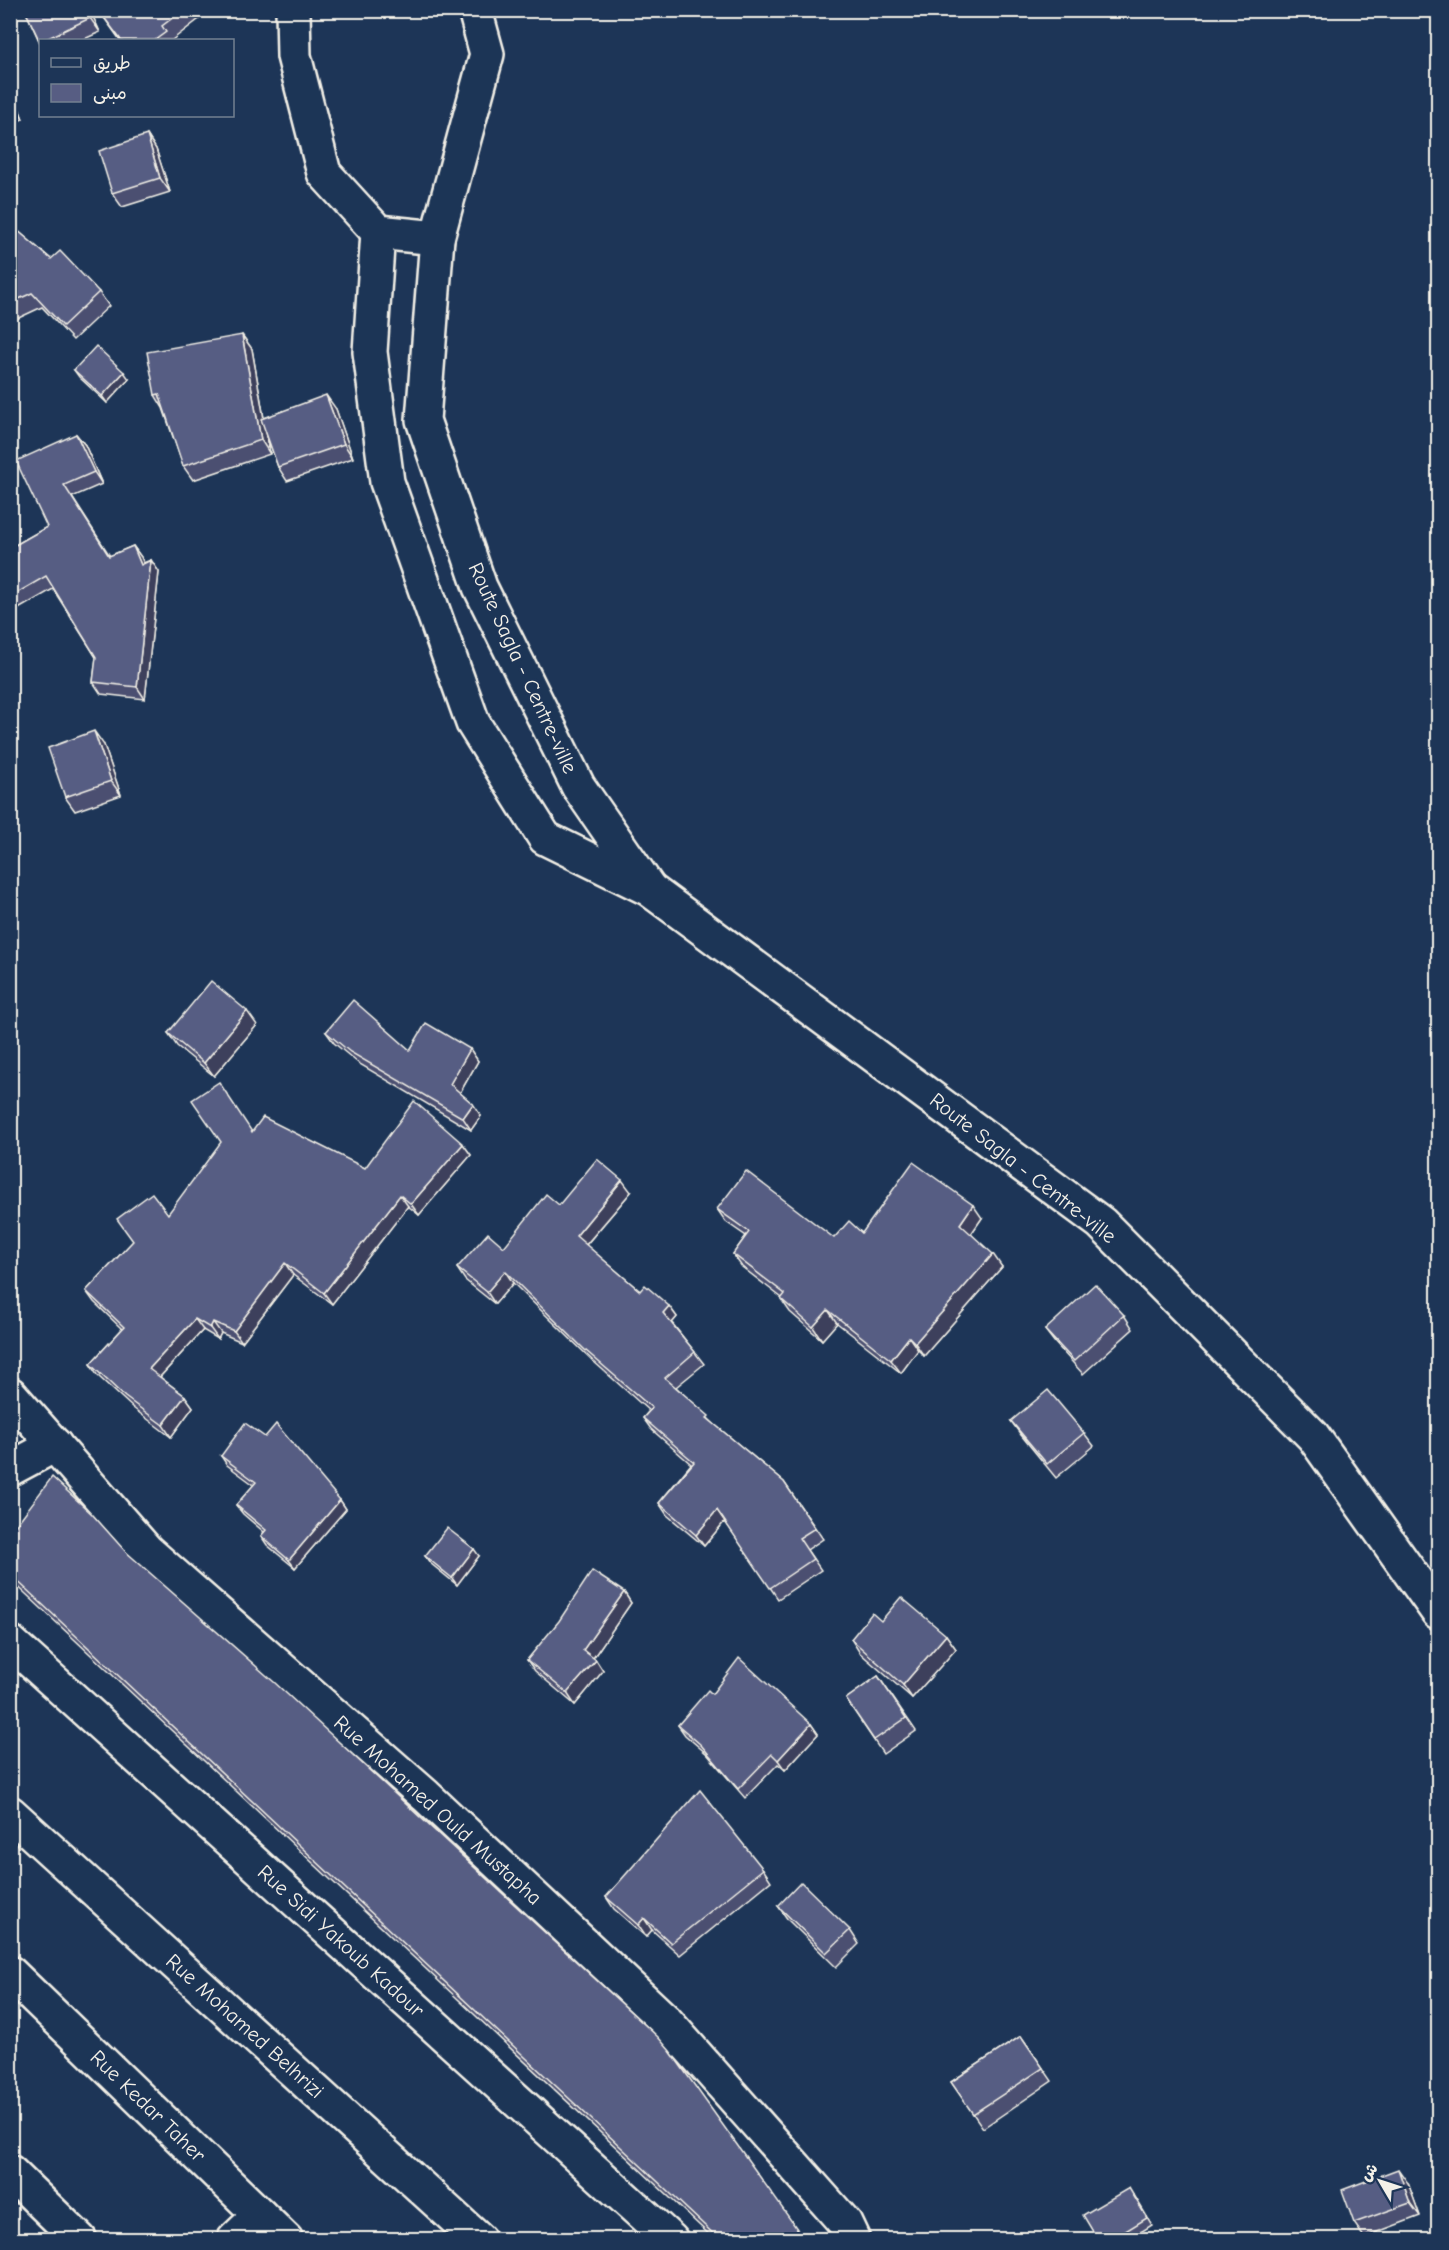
<svg xmlns="http://www.w3.org/2000/svg" width="1449" height="2250" font-family="'Comic Neue','Playpen Sans Arabic',sans-serif">
  <rect width="100%" height="100%" fill="#1d3557"/>
  <filter id="ink" filterUnits="userSpaceOnUse"><feTurbulence type="fractalNoise" baseFrequency=".0167" numOctaves="2"/><feDisplacementMap in="SourceGraphic" scale="12" xChannelSelector="R" yChannelSelector="G"/><feConvolveMatrix kernelMatrix="1 2 1 2 8 2 1 2 1" color-interpolation-filters="sRGB"/></filter>
  <g filter="url(#ink)">
    <g fill="none" stroke-linecap="round" stroke-linejoin="round">
      <g stroke="#f4f1e8" stroke-width="38">
        <g id="minor">
          <path d="M 293,10 L 294,56 L 324,173 L 378,232 L 437,238"/>
          <path d="M 475,10 L 487,54 L 437,238 L 423,420 L 480,587 L 578,786 L 648,887"/>
          <path d="M 378,232 L 370,352 L 387,482 L 473,723 L 545,838 L 649,889 L 1101,1223 L 1313,1436 L 1438,1612"/>
          <path d="M 10,1394 L 147,1551 L 426,1796 L 665,2020 L 845,2223 L 853,2240"/>
          <path d="M 10,1469 L 55,1445"/>
          <path d="M 10,1642 L 671,2240"/>
          <path d="M 10,1813 L 479,2240"/>
          <path d="M 10,1973 L 286,2240"/>
          <path d="M 10,2172 L 80,2240"/>
          <path d="M 234,2240 L 260,2215"/>
        </g>
      </g>
      <use href="#minor" stroke="#1d3557" stroke-width="33"/>
    </g>
    <g fill="#4b5071" stroke="#f4f1e8" stroke-width="1.5">
      <path d="M 25,10 L 90,10 L 100,32 L 82,40 L 40,40 L 40,43 Z"/>
      <path d="M 102,10 L 199,10 L 203,16 L 172,40 L 120,40 L 100,12 Z"/>
      <path d="M 10,85 L 23,119 L 10,124 Z"/>
      <path d="M 147,135 L 156,149 L 170,192 L 122,207 L 112,193 Z"/>
      <path d="M 10,224 L 51,259 L 99,292 L 109,306 L 73,340 L 42,307 L 10,322 Z"/>
      <path d="M 242,335 L 252,349 L 264,418 L 336,409 L 353,458 L 287,481 L 278,467 L 268,438 L 270,454 L 193,480 L 183,466 L 163,408 L 155,395 Z"/>
      <path d="M 74,370 L 129,379 L 107,403 L 79,377 Z"/>
      <path d="M 76,434 L 85,445 L 102,484 L 72,497 L 110,556 L 133,546 L 141,557 L 143,563 L 151,560 L 159,572 L 145,699 L 101,694 L 93,682 L 96,657 L 53,589 L 15,611 L 10,605 L 10,548 L 47,527 Z"/>
      <path d="M 104,745 L 121,795 L 75,811 L 65,797 Z"/>
      <path d="M 257,1025 L 214,1076 L 177,1046 L 168,1033 Z"/>
      <path d="M 326,1032 L 410,1050 L 470,1049 L 478,1061 L 460,1093 L 473,1104 L 481,1116 L 471,1130 L 358,1063 L 334,1043 Z"/>
      <path d="M 252,1132 L 365,1168 L 463,1144 L 471,1155 L 419,1215 L 408,1206 L 332,1304 L 293,1275 L 242,1342 L 221,1333 L 218,1339 L 203,1330 L 160,1377 L 185,1396 L 193,1407 L 171,1437 L 133,1408 L 97,1375 L 90,1364 L 122,1329 L 94,1302 L 86,1291 L 133,1241 L 168,1214 Z"/>
      <path d="M 631,1192 L 586,1245 L 640,1291 L 669,1306 L 677,1317 L 672,1323 L 704,1364 L 676,1387 L 714,1424 L 784,1482 L 823,1539 L 807,1550 L 821,1570 L 778,1599 L 725,1521 L 704,1546 L 667,1515 L 659,1503 L 691,1464 L 651,1429 L 643,1418 L 649,1411 L 593,1361 L 513,1283 L 495,1304 L 465,1280 L 457,1268 L 504,1247 L 559,1205 Z"/>
      <path d="M 717,1209 L 834,1238 L 862,1233 L 982,1218 L 971,1234 L 1002,1267 L 924,1356 L 918,1350 L 901,1373 L 837,1323 L 822,1340 L 790,1312 L 781,1299 L 782,1298 L 742,1267 L 733,1254 L 746,1236 L 726,1222 Z"/>
      <path d="M 1124,1315 L 1133,1329 L 1083,1374 L 1055,1343 L 1045,1330 Z"/>
      <path d="M 1011,1421 L 1084,1433 L 1094,1446 L 1056,1478 L 1021,1435 Z"/>
      <path d="M 221,1456 L 340,1500 L 346,1509 L 295,1568 L 267,1545 L 261,1536 L 264,1532 L 243,1514 L 236,1505 L 254,1485 L 227,1465 Z"/>
      <path d="M 10,1533 L 125,1551 L 805,2240 L 715,2240 L 10,1579 Z"/>
      <path d="M 425,1556 L 479,1556 L 457,1585 L 430,1563 Z"/>
      <path d="M 624,1592 L 631,1603 L 593,1658 L 603,1671 L 575,1705 L 535,1671 L 527,1660 Z"/>
      <path d="M 881,1621 L 946,1635 L 956,1649 L 912,1698 L 860,1653 L 851,1639 Z"/>
      <path d="M 878,1676 L 916,1731 L 883,1754 L 846,1699 Z"/>
      <path d="M 712,1694 L 811,1724 L 818,1734 L 785,1770 L 778,1764 L 745,1798 L 707,1754 L 685,1735 L 678,1725 Z"/>
      <path d="M 763,1869 L 771,1881 L 680,1955 L 652,1930 L 646,1937 L 614,1909 L 606,1897 Z"/>
      <path d="M 778,1906 L 850,1930 L 859,1944 L 836,1967 L 788,1920 Z"/>
      <path d="M 1021,2036 L 1052,2081 L 983,2128 L 951,2082 Z"/>
      <path d="M 1408,2183 L 1420,2216 L 1364,2237 L 1354,2223 Z"/>
      <path d="M 1134,2195 L 1152,2225 L 1128,2240 L 1098,2240 Z"/>
    </g>
    <g fill="#3d415c" stroke="#f4f1e8" stroke-width="1.5">
      <path d="M 87,10 L 90,10 L 100,32 L 90,18 Z"/>
      <path d="M 10,85 L 23,119 L 13,105 L 10,97 Z"/>
      <path d="M 147,135 L 156,149 L 170,192 L 160,178 Z"/>
      <path d="M 242,335 L 252,349 L 270,454 L 261,440 Z"/>
      <path d="M 124,372 L 129,379 L 107,403 L 102,396 Z"/>
      <path d="M 10,379 L 15,389 L 10,395 Z"/>
      <path d="M 326,395 L 336,409 L 353,458 L 344,444 Z"/>
      <path d="M 76,434 L 85,445 L 102,484 L 94,472 Z"/>
      <path d="M 133,546 L 141,557 L 149,576 L 141,565 Z"/>
      <path d="M 151,560 L 159,572 L 145,699 L 137,687 Z"/>
      <path d="M 94,731 L 104,745 L 121,795 L 111,781 Z"/>
      <path d="M 247,1011 L 257,1025 L 214,1076 L 204,1063 Z"/>
      <path d="M 470,1049 L 478,1061 L 458,1096 L 450,1084 Z"/>
      <path d="M 473,1104 L 481,1116 L 471,1130 L 463,1118 Z"/>
      <path d="M 463,1144 L 471,1155 L 419,1215 L 411,1204 Z"/>
      <path d="M 622,1180 L 631,1192 L 584,1247 L 576,1236 Z"/>
      <path d="M 400,1195 L 408,1206 L 332,1304 L 324,1293 Z"/>
      <path d="M 973,1205 L 982,1218 L 969,1237 L 960,1224 Z"/>
      <path d="M 993,1254 L 1002,1267 L 924,1356 L 915,1343 Z"/>
      <path d="M 285,1263 L 293,1275 L 242,1342 L 234,1331 Z"/>
      <path d="M 505,1271 L 513,1283 L 495,1304 L 487,1292 Z"/>
      <path d="M 669,1306 L 677,1317 L 671,1324 L 663,1313 Z"/>
      <path d="M 828,1310 L 837,1323 L 822,1340 L 813,1327 Z"/>
      <path d="M 195,1319 L 203,1330 L 157,1380 L 149,1369 Z"/>
      <path d="M 213,1322 L 221,1333 L 218,1339 L 210,1328 Z"/>
      <path d="M 909,1337 L 918,1350 L 901,1373 L 891,1360 Z"/>
      <path d="M 185,1396 L 193,1407 L 171,1437 L 163,1425 Z"/>
      <path d="M 340,1500 L 346,1509 L 295,1568 L 289,1560 Z"/>
      <path d="M 717,1510 L 725,1521 L 704,1546 L 696,1535 Z"/>
      <path d="M 474,1549 L 479,1556 L 457,1585 L 452,1578 Z"/>
      <path d="M 624,1592 L 631,1603 L 591,1661 L 583,1650 Z"/>
      <path d="M 946,1635 L 956,1649 L 912,1698 L 903,1685 Z"/>
      <path d="M 596,1660 L 603,1671 L 575,1705 L 567,1693 Z"/>
      <path d="M 811,1724 L 818,1734 L 785,1770 L 778,1760 Z"/>
      <path d="M 644,1918 L 652,1930 L 646,1937 L 638,1925 Z"/>
      <path d="M 1398,2169 L 1408,2183 L 1420,2216 L 1410,2203 Z"/>
    </g>
    <g fill="#575d83" stroke="#f4f1e8" stroke-width="1.5">
      <path d="M 25,10 L 87,10 L 90,18 L 44,40 L 40,40 L 40,42 Z"/>
      <path d="M 102,10 L 183,10 L 162,26 L 166,32 L 155,40 L 121,40 L 100,12 Z"/>
      <path d="M 10,97 L 13,105 L 10,106 Z"/>
      <path d="M 147,135 L 160,178 L 112,193 L 99,151 Z"/>
      <path d="M 10,224 L 51,259 L 60,251 L 99,292 L 63,326 L 32,293 L 10,303 Z"/>
      <path d="M 242,335 L 261,440 L 183,466 L 159,394 L 155,395 L 147,352 Z"/>
      <path d="M 96,346 L 124,372 L 102,396 L 74,370 Z"/>
      <path d="M 326,395 L 344,444 L 278,467 L 261,419 Z"/>
      <path d="M 76,434 L 94,472 L 64,485 L 109,556 L 133,546 L 141,565 L 151,560 L 137,687 L 93,682 L 96,657 L 46,576 L 10,597 L 10,548 L 47,527 L 16,461 Z"/>
      <path d="M 94,731 L 111,781 L 65,797 L 48,748 Z"/>
      <path d="M 211,981 L 247,1011 L 204,1063 L 168,1033 Z"/>
      <path d="M 353,1000 L 410,1050 L 426,1023 L 470,1049 L 450,1084 L 473,1104 L 463,1118 L 350,1052 L 326,1032 Z"/>
      <path d="M 219,1082 L 252,1132 L 263,1117 L 365,1168 L 414,1101 L 463,1144 L 411,1204 L 400,1195 L 324,1293 L 285,1263 L 234,1331 L 213,1322 L 210,1328 L 195,1319 L 149,1369 L 185,1396 L 163,1425 L 125,1397 L 90,1364 L 124,1327 L 86,1291 L 133,1241 L 117,1219 L 152,1193 L 168,1214 L 221,1142 L 192,1100 Z"/>
      <path d="M 597,1159 L 622,1180 L 576,1236 L 640,1291 L 645,1285 L 669,1306 L 663,1313 L 695,1352 L 665,1378 L 709,1416 L 707,1418 L 784,1482 L 815,1528 L 799,1538 L 813,1559 L 770,1588 L 717,1510 L 696,1535 L 659,1503 L 694,1462 L 643,1418 L 652,1408 L 585,1350 L 505,1271 L 487,1292 L 457,1268 L 488,1233 L 504,1247 L 546,1194 L 559,1205 Z"/>
      <path d="M 913,1162 L 973,1205 L 960,1224 L 993,1254 L 915,1343 L 909,1337 L 891,1360 L 828,1310 L 813,1327 L 781,1299 L 785,1294 L 733,1254 L 749,1232 L 717,1209 L 746,1171 L 834,1238 L 849,1221 L 862,1233 Z"/>
      <path d="M 1095,1284 L 1124,1315 L 1074,1361 L 1045,1330 Z"/>
      <path d="M 1048,1390 L 1084,1433 L 1047,1464 L 1011,1421 Z"/>
      <path d="M 245,1423 L 265,1437 L 276,1424 L 340,1500 L 289,1560 L 261,1536 L 266,1530 L 236,1505 L 256,1482 L 221,1456 Z"/>
      <path d="M 52,1477 L 92,1514 L 125,1551 L 274,1682 L 658,2037 L 670,2051 L 805,2240 L 720,2240 L 10,1574 L 10,1533 Z"/>
      <path d="M 447,1528 L 474,1549 L 452,1578 L 425,1556 Z"/>
      <path d="M 592,1571 L 624,1592 L 583,1650 L 596,1660 L 567,1693 L 527,1660 L 559,1621 Z"/>
      <path d="M 901,1597 L 946,1635 L 903,1685 L 851,1639 L 872,1613 L 881,1621 Z"/>
      <path d="M 739,1658 L 811,1724 L 778,1760 L 772,1754 L 738,1789 L 701,1745 L 678,1725 L 708,1690 L 712,1694 Z"/>
      <path d="M 878,1676 L 906,1718 L 874,1740 L 846,1699 Z"/>
      <path d="M 700,1790 L 763,1869 L 671,1943 L 644,1918 L 638,1925 L 606,1897 Z"/>
      <path d="M 801,1882 L 850,1930 L 826,1953 L 778,1906 Z"/>
      <path d="M 1021,2036 L 1043,2068 L 973,2114 L 951,2082 Z"/>
      <path d="M 1398,2169 L 1410,2203 L 1354,2223 L 1342,2190 Z"/>
      <path d="M 1129,2188 L 1147,2218 L 1111,2240 L 1098,2240 L 1083,2215 Z"/>
    </g>
  </g>
  <g text-anchor="middle" stroke-width="5" stroke-linejoin="round" paint-order="stroke">
    <g font-size="21" fill="#f4f1e8" stroke="#1d3557">
      <text transform="translate(523 668) rotate(65)" y="7">Route Sagla - Centre-ville</text>
      <text transform="translate(1023 1168) rotate(38)" y="7">Route Sagla - Centre-ville</text>
      <text transform="translate(438 1810) rotate(42)" y="7">Rue Mohamed Ould Mustapha</text>
      <text transform="translate(341 1941) rotate(42)" y="7">Rue Sidi Yakoub Kadour</text>
      <text transform="translate(245 2026) rotate(42)" y="7">Rue Mohamed Belhrizi</text>
      <text transform="translate(148 2106) rotate(44)" y="7">Rue Kedar Taher</text>
    </g>
  </g>
  <rect width="1449" height="2250" fill="none" stroke="#1d3557" stroke-width="36"/>
  <rect x="18" y="18" width="1413" height="2214" fill="none" stroke="#f4f1e8" stroke-width="2" filter="url(#ink)"/>
  <rect x="39" y="39" width="195" height="78" fill="#1d3557" stroke="#738091" stroke-width="1.5"/>
  <rect x="51" y="58" width="30" height="9" fill="#1d3557" stroke="#738091" stroke-width="1.5"/>
  <text x="93" y="69" font-size="18" fill="#f4f1e8">طريق</text>
  <rect x="51" y="84" width="30" height="18" fill="#575d83" stroke="#738091" stroke-width="1.5"/>
  <text x="93" y="99" font-size="18" fill="#f4f1e8">مبنى</text>
  <g transform="translate(1380 2181) rotate(309)" stroke="#1d3557" stroke-width="4.5" paint-order="stroke">
  <path d="M0-4.5L10 22L0 15L-10 22Z" fill="#f4f1e8"/>
  <text y="-9" font-size="16" font-weight="bold" text-anchor="middle" fill="#f4f1e8">ش</text>
  </g>
</svg>
